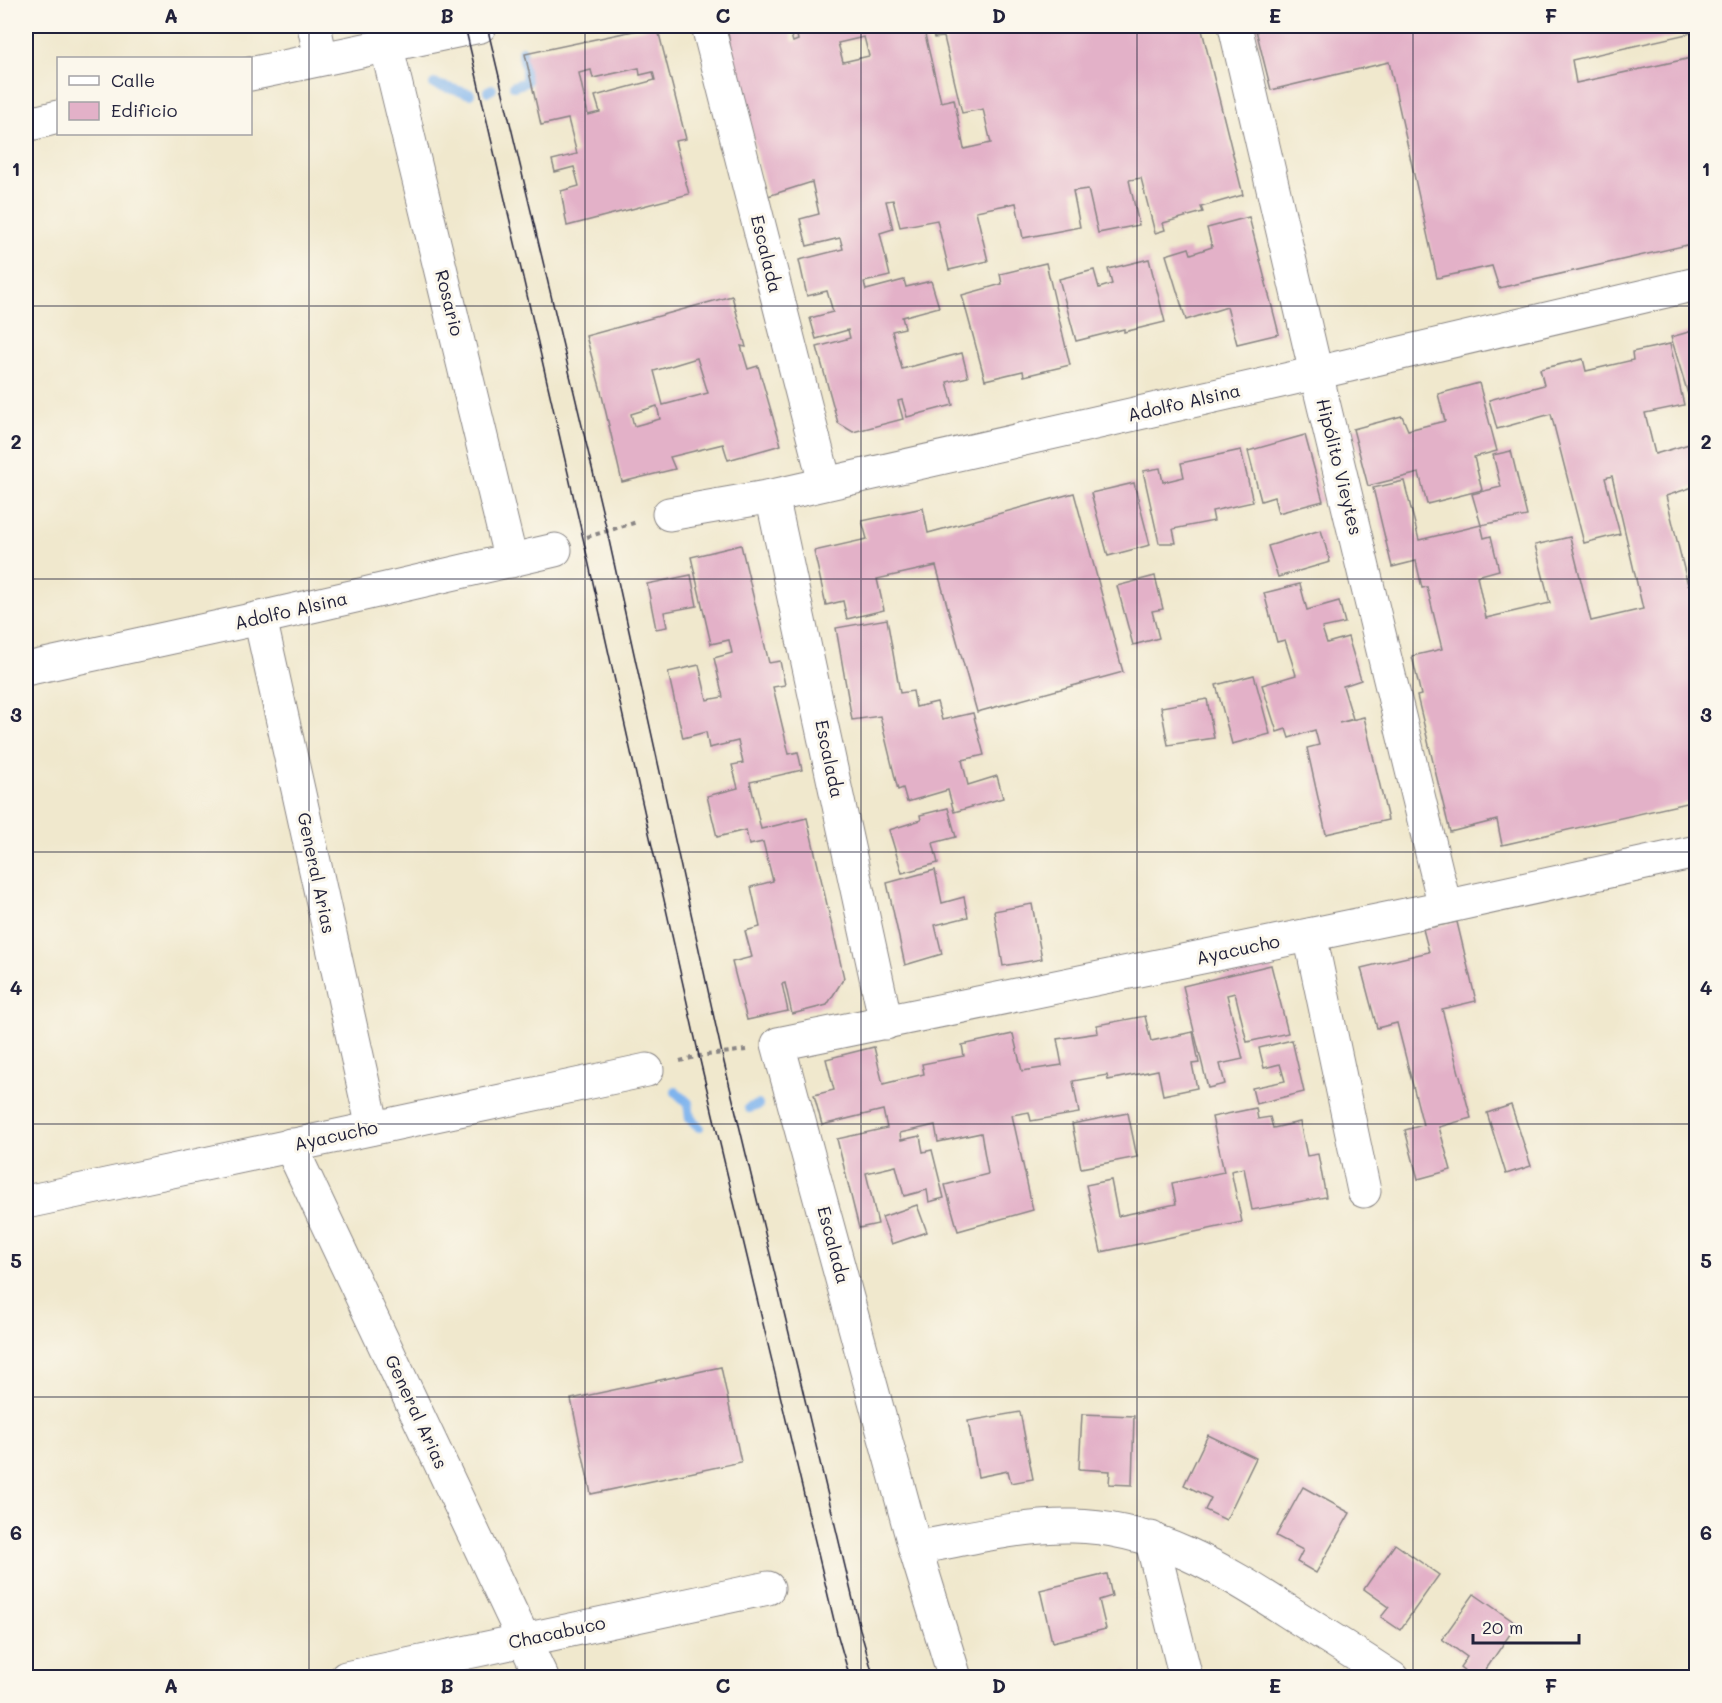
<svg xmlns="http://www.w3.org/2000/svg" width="1722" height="1703" font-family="Mali,sans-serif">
  <rect width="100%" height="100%" fill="#fbf7ec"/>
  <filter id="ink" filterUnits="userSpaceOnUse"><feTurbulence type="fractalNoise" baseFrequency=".0167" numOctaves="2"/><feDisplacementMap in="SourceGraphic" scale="12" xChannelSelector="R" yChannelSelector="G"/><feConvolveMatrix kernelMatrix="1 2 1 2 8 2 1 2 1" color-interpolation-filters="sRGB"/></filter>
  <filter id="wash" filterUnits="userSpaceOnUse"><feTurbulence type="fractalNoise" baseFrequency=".008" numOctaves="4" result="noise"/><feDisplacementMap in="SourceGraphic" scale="24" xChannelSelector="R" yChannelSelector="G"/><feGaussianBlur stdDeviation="1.35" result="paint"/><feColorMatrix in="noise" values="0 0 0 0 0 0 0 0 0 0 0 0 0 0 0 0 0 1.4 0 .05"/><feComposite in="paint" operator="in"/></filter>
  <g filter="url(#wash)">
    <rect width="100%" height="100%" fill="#f0e8cd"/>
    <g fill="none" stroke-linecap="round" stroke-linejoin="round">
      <g stroke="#7fb4ed" stroke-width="10">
        <path d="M 434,84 L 470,94"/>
        <path d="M 514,86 L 526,82 L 526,69 L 522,51"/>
        <path d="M 488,91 L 492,89"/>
        <path d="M 676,1092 L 688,1103 L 690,1118 L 699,1127"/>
        <path d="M 749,1108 L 758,1105"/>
      </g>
    </g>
    <g id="blocks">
      <g fill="#e3b1c8" fill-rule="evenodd">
        <path d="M 657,26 L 686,139 L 675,141 L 689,194 L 567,226 L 561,191 L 579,186 L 574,167 L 555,172 L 552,160 L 577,154 L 568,119 L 541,125 L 525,54 ZM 639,68 L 640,75 L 653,72 L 655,80 L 595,96 L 600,112 L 588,115 L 579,73 L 591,70 L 593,78 Z"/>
        <path d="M 727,26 L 788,26 L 793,42 L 798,40 L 795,26 L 923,26 L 941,102 L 954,99 L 964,149 L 991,143 L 983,109 L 962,113 L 944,37 L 934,38 L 931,26 L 1201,26 L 1243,195 L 1201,207 L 1203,212 L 1163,223 L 1165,230 L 1155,233 L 1141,178 L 1129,180 L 1139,225 L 1098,233 L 1088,189 L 1073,191 L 1080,227 L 1023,238 L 1016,203 L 976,211 L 988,261 L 949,270 L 937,220 L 900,227 L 893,200 L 886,201 L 893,229 L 880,233 L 890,276 L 864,282 L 866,290 L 904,280 L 906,287 L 931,281 L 939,307 L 902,317 L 905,328 L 892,331 L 902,369 L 962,353 L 968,377 L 947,382 L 953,405 L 907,417 L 902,400 L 898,401 L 903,419 L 853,432 L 838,423 L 817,347 L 850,338 L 848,330 L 816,339 L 810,318 L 833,312 L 827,291 L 807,296 L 799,260 L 843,249 L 840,238 L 807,246 L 800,219 L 819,214 L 812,182 L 768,196 L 732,57 ZM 864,37 L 869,56 L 843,62 L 838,43 Z"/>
        <path d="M 1255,26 L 1696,26 L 1696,32 L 1572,60 L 1576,83 L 1696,57 L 1696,243 L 1499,288 L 1492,266 L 1437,278 L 1389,62 L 1271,90 Z"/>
        <path d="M 1249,217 L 1279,334 L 1237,344 L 1227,307 L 1186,320 L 1166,255 L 1189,248 L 1191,254 L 1212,247 L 1207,228 Z"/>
        <path d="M 1149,259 L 1165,322 L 1124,332 L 1124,329 L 1076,341 L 1059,279 L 1094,270 L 1099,288 L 1112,284 L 1108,269 Z"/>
        <path d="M 1046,263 L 1070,365 L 1024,376 L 1023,371 L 985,380 L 962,295 L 1002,284 L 1000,274 Z"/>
        <path d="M 732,296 L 746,347 L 741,346 L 748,369 L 758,366 L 781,445 L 728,460 L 723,444 L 670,457 L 675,469 L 622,482 L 600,387 L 586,336 ZM 697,358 L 708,393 L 663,405 L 654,371 ZM 657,406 L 660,419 L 634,426 L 631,414 Z"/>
        <path d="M 1696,330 L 1696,392 L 1688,394 L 1671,337 Z"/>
        <path d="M 1670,344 L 1684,405 L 1645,413 L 1655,454 L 1696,442 L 1696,486 L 1666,496 L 1688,585 L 1696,584 L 1696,801 L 1502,845 L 1497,820 L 1450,832 L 1417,696 L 1421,695 L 1412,656 L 1442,649 L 1427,587 L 1422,588 L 1416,561 L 1392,567 L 1373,488 L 1404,481 L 1419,540 L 1481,525 L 1472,494 L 1501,487 L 1493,455 L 1511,451 L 1527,516 L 1481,525 L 1484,538 L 1491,536 L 1499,570 L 1477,576 L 1486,618 L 1550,603 L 1535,545 L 1570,537 L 1591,621 L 1643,609 L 1612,476 L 1605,478 L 1620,534 L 1584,543 L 1551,414 L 1497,429 L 1489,400 L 1544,385 L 1540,369 L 1583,359 L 1586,371 L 1633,360 L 1632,352 Z"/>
        <path d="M 1479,383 L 1497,451 L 1474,457 L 1482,490 L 1427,504 L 1419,473 L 1368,486 L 1353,429 L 1402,416 L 1408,430 L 1445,421 L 1438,394 Z"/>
        <path d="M 1696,400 L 1696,429 L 1689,403 Z"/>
        <path d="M 1305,435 L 1323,501 L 1278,513 L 1274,497 L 1261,501 L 1248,451 Z"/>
        <path d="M 1241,450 L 1253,502 L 1212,511 L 1214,521 L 1173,529 L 1176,543 L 1159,543 L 1143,471 L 1160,468 L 1163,482 L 1184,477 L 1181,463 Z"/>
        <path d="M 1134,483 L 1150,545 L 1108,556 L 1091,493 Z"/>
        <path d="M 1074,493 L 1123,672 L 977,712 L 936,566 L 877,579 L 884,610 L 847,619 L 843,601 L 826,605 L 814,551 L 867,539 L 862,521 L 923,508 L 928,533 Z"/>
        <path d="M 1321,530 L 1330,562 L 1278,577 L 1268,546 Z"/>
        <path d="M 741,545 L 769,663 L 780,661 L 785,685 L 773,687 L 789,754 L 798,752 L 802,770 L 750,782 L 761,829 L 807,818 L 844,978 L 827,1005 L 792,1014 L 785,983 L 782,984 L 788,1011 L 747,1020 L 732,962 L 752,957 L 745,931 L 760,927 L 751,887 L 773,881 L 763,842 L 749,845 L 746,830 L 717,837 L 707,796 L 738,788 L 732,765 L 743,763 L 738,741 L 709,748 L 706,732 L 683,738 L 668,672 L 699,665 L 707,700 L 723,697 L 714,658 L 732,653 L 729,640 L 711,644 L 691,557 Z"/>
        <path d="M 691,575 L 697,606 L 664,612 L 667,627 L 656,629 L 647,584 Z"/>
        <path d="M 1155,576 L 1163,609 L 1152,611 L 1159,638 L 1133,645 L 1117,586 Z"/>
        <path d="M 1300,584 L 1307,610 L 1339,601 L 1345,623 L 1322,628 L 1327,643 L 1348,637 L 1361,680 L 1343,686 L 1353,719 L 1339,723 L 1364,717 L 1388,820 L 1326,834 L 1307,748 L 1319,745 L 1315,730 L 1289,738 L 1286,729 L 1277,732 L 1262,685 L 1296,675 L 1285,640 L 1277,642 L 1264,593 Z"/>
        <path d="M 887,619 L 900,693 L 913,691 L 916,707 L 937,702 L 942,720 L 973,713 L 984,755 L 962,760 L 968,785 L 997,776 L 1003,798 L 954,812 L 948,790 L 907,802 L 903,788 L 898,790 L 880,716 L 852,720 L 836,628 Z"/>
        <path d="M 1254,675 L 1270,734 L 1232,744 L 1216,685 Z"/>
        <path d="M 1207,699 L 1214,738 L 1168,745 L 1161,707 Z"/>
        <path d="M 948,808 L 956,837 L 933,843 L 938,863 L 902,873 L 889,830 L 921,820 L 920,815 Z"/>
        <path d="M 935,870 L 942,903 L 964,897 L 968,917 L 935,925 L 942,954 L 905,965 L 887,883 Z"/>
        <path d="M 1032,904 L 1042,959 L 1003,966 L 994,911 Z"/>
        <path d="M 1457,922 L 1476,1001 L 1442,1009 L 1471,1118 L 1439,1127 L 1451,1170 L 1418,1179 L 1405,1130 L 1423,1125 L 1397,1023 L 1377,1028 L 1361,968 L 1429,952 L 1423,929 Z"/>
        <path d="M 1271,965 L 1288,1033 L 1247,1042 L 1235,993 L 1227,995 L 1243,1059 L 1220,1064 L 1225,1084 L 1208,1088 L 1183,986 Z"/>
        <path d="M 1145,1016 L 1151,1041 L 1193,1032 L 1199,1063 L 1192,1064 L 1197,1088 L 1163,1095 L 1158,1070 L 1108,1080 L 1107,1075 L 1073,1081 L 1079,1113 L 1031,1121 L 1029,1112 L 1012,1115 L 1033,1210 L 958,1231 L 945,1185 L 988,1174 L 981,1133 L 938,1142 L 935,1125 L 900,1133 L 901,1140 L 920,1136 L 923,1152 L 932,1150 L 944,1198 L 929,1202 L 927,1190 L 904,1196 L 896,1166 L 866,1173 L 878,1224 L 859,1228 L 837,1139 L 887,1128 L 883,1110 L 822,1125 L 814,1095 L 834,1090 L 826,1059 L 874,1047 L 883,1084 L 924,1074 L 922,1064 L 964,1056 L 962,1045 L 1013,1034 L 1022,1071 L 1062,1065 L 1057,1039 L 1098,1033 L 1097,1025 Z"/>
        <path d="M 1292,1040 L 1304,1092 L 1256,1104 L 1252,1088 L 1285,1081 L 1280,1064 L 1264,1068 L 1259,1048 Z"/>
        <path d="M 1511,1105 L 1531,1166 L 1506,1174 L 1487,1113 Z"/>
        <path d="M 1256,1108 L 1258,1119 L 1270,1117 L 1273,1128 L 1300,1122 L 1307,1156 L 1318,1154 L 1326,1197 L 1252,1210 L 1244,1168 L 1231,1171 L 1242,1222 L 1101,1252 L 1086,1185 L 1111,1180 L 1118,1216 L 1176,1204 L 1172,1183 L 1224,1172 L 1212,1117 Z"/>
        <path d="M 1128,1113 L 1137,1157 L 1081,1168 L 1072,1124 Z"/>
        <path d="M 917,1205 L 927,1232 L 892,1244 L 882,1217 Z"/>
        <path d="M 721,1367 L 741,1462 L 591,1494 L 571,1399 Z"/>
        <path d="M 1020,1412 L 1033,1479 L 1011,1483 L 1008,1471 L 978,1477 L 968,1421 Z"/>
        <path d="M 1082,1414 L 1134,1416 L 1132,1485 L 1109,1484 L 1110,1471 L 1079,1469 Z"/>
        <path d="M 1208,1435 L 1256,1458 L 1226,1520 L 1205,1510 L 1211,1498 L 1184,1485 Z"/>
        <path d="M 1303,1487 L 1350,1513 L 1316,1573 L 1297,1562 L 1303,1550 L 1276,1536 Z"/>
        <path d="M 1395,1544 L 1439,1575 L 1400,1630 L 1381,1617 L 1389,1607 L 1364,1589 Z"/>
        <path d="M 1107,1574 L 1112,1596 L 1099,1600 L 1106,1629 L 1052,1642 L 1040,1590 Z"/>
        <path d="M 1474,1594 L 1517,1624 L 1480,1678 L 1474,1678 L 1460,1667 L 1467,1657 L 1442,1639 Z"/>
        <path d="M 1127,1670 L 1129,1678 L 1104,1678 L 1103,1677 Z"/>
      </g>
    </g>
  </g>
  <g filter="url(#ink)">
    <use href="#blocks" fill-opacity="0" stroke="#898584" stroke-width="1.5"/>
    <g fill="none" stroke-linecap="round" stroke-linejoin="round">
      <g stroke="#898584" stroke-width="35">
        <g id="minor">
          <path d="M 314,26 L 321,58"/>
          <path d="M 708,26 L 825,483"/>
          <path d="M 1235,26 L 1316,373 L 1445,907"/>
          <path d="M 386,44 L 511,561"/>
          <path d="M 250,74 L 480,26"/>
          <path d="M 26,125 L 58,117"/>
          <path d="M 772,496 L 886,1023"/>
          <path d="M 669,514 L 772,496 L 1316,373 L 1696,284"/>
          <path d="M 260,618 L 373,1128"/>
          <path d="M 26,669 L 260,618 L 555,550"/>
          <path d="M 1310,935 L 1364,1191"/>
          <path d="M 290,1145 L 542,1678"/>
          <path d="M 26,1202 L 647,1070"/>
          <path d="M 1151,1538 L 1186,1678"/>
          <path d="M 915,1548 C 967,1539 1020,1525 1072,1526 C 1154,1527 1222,1569 1289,1612 C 1323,1634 1358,1655 1392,1678"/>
          <path d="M 346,1678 L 768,1588"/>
          <path d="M 955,1678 L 915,1548 L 778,1044 L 1445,907 L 1696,852"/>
        </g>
      </g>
      <g stroke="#898584" stroke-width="4" stroke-dasharray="4.5 4.5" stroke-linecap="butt">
        <path d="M 587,537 L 637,522"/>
        <path d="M 680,1061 L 699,1056 L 746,1050"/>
      </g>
      <use href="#minor" stroke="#fff" stroke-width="33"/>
      <g stroke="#22223b" stroke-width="1.5">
        <path d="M 465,26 L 583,538 L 699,1056 L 837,1633 L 850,1678"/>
        <path d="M 487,26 L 607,531 L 722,1054 L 860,1629 L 874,1678"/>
      </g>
    </g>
  </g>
  <path fill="none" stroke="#22223b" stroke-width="1.5" stroke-opacity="0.55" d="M 309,26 L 309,1678M 585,26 L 585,1678M 861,26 L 861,1678M 1137,26 L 1137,1678M 1413,26 L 1413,1678M 26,306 L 1696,306M 26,579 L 1696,579M 26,852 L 1696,852M 26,1124 L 1696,1124M 26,1397 L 1696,1397"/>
  <g text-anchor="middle" stroke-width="6" stroke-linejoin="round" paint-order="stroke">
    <g font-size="18" fill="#22223b" stroke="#fbf7ec">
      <text transform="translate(766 254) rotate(76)" y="6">Escalada</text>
      <text transform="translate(449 303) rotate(76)" y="6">Rosario</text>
      <text transform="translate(1184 403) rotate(-13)" y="6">Adolfo Alsina</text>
      <text transform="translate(1339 467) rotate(76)" y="6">Hipólito Vieytes</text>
      <text transform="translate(291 611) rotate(-13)" y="6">Adolfo Alsina</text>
      <text transform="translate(829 759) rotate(78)" y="6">Escalada</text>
      <text transform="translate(316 873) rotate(78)" y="6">General Arias</text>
      <text transform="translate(1238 950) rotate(-12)" y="6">Ayacucho</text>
      <text transform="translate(336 1136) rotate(-12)" y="6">Ayacucho</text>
      <text transform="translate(833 1245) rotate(75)" y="6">Escalada</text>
      <text transform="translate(416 1412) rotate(65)" y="6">General Arias</text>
      <text transform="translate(557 1633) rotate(-12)" y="6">Chacabuco</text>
    </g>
  </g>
  <rect width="1722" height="1703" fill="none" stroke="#fbf7ec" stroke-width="66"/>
  <rect x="57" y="57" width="195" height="78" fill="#fbf7ec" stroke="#a4a2a5" stroke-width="1.5"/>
  <rect x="69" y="76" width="30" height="9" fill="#ffffff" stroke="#a4a2a5" stroke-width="1.5"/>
  <text x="111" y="87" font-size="18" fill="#22223b">Calle</text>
  <rect x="69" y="102" width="30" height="18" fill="#e3b1c8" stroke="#a4a2a5" stroke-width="1.5"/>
  <text x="111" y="117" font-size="18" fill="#22223b">Edificio</text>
  <path d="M1473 1634v9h106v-9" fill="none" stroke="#22223b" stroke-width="3"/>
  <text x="1482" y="1634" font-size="18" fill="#22223b" stroke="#fbf7ec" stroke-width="4.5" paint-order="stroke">20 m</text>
  <rect x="33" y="33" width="1656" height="1637" fill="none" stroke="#22223b" stroke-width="2"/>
  <g font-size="20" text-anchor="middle" font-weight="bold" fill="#22223b">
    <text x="171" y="23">A</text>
    <text x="447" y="23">B</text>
    <text x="723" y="23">C</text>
    <text x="999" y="23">D</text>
    <text x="1275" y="23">E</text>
    <text x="1551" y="23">F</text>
    <text x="16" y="176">1</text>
    <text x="1706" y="176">1</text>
    <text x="16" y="449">2</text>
    <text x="1706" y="449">2</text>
    <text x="16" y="722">3</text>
    <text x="1706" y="722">3</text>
    <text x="16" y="995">4</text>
    <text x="1706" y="995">4</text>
    <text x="16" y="1268">5</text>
    <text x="1706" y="1268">5</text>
    <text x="16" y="1540">6</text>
    <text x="1706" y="1540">6</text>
    <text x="171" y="1693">A</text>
    <text x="447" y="1693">B</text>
    <text x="723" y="1693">C</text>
    <text x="999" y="1693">D</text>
    <text x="1275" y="1693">E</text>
    <text x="1551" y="1693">F</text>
  </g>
</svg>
